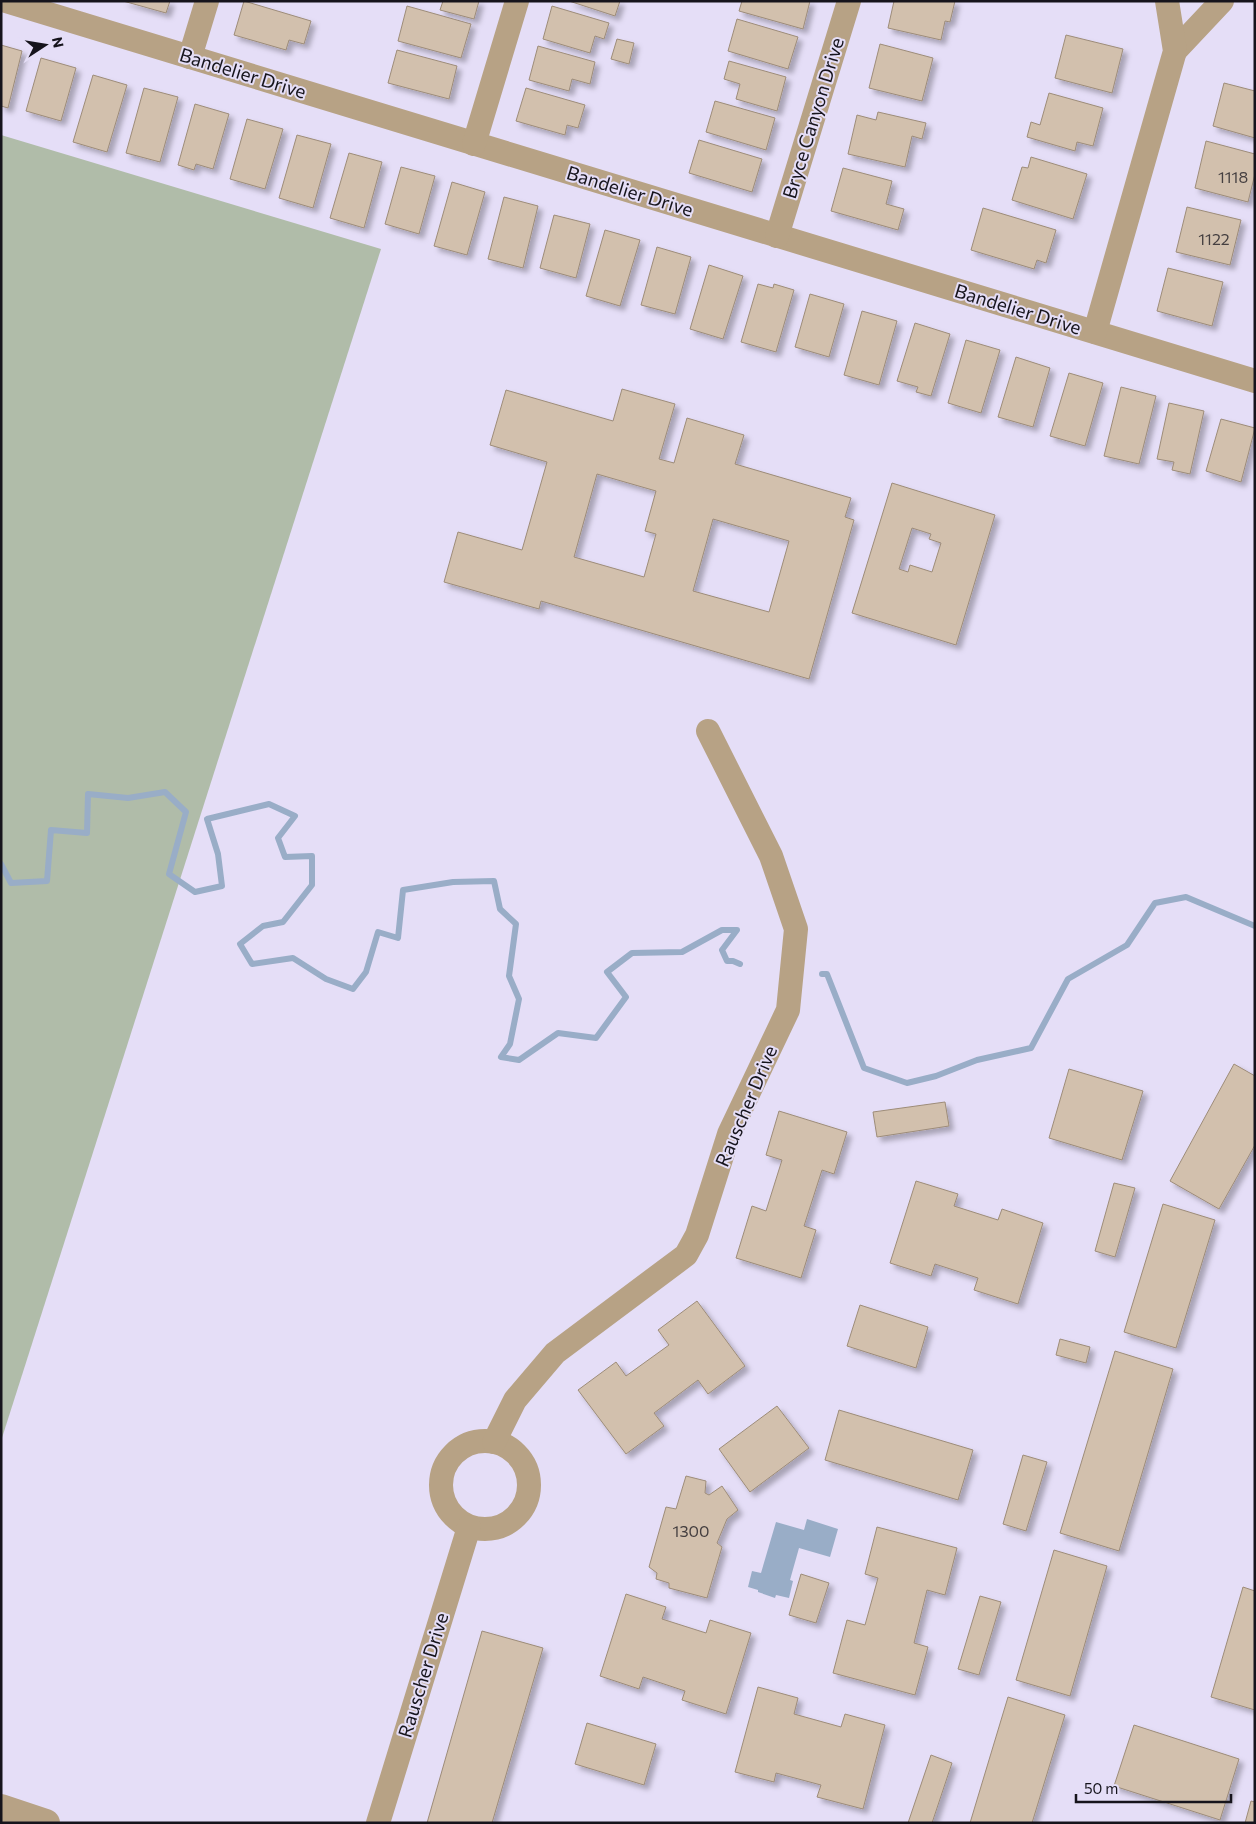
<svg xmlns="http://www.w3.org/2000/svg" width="1256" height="1824" font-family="Commissioner,sans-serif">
  <defs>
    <filter id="shadow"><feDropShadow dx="4.5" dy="4.5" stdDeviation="2.5" flood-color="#0004"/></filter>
  </defs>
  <rect width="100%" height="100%" fill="#e5def7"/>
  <path fill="#b0bca9" d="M 1,135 L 381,249 L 1,1441 Z"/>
  <path fill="#99adc7" d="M 807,1519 L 838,1529 L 830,1557 L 799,1548 L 790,1580 L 793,1581 L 789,1598 L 776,1595 L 775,1598 L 758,1592 L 758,1590 L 748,1587 L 752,1571 L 761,1573 L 776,1522 L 804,1530 Z"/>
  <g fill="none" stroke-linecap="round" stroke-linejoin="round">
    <g stroke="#99adc7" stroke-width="6">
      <path d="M 1,864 L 11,883 L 47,881 L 51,830 L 87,833 L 88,794 L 128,798 L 165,792 L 186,812 L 169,874 L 195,892 L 222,886 L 218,854 L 207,819 L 269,804 L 295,816 L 278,838 L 285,857 L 312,856 L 312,885 L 283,922 L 263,926 L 240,944 L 252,964 L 293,958 L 326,979 L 353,989 L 366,972 L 378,932 L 398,938 L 403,890 L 453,882 L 494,881 L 500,909 L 516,924 L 509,976 L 519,999 L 510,1044 L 501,1057 L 519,1060 L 558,1033 L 596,1038 L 626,997 L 607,972 L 632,953 L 682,952 L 722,930 L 737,930 L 722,950 L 727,961 L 733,961 L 740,964"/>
      <path d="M 822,974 L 827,974 L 864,1068 L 907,1083 L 936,1076 L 977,1060 L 1031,1048 L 1068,979 L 1127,945 L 1155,903 L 1186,897 L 1255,926"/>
    </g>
  </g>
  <g fill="#d2c0ad" stroke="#9d8c79" fill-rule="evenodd" filter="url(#shadow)">
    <path d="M 123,1 L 170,1 L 166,13 Z"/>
    <path d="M 244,1 L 311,21 L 304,44 L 289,40 L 286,50 L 234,35 Z"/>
    <path d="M 443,1 L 479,1 L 474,19 L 440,10 Z"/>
    <path d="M 569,1 L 620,1 L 615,16 Z"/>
    <path d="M 742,1 L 810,1 L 803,29 L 739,11 Z"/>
    <path d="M 894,1 L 955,1 L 950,22 L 945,21 L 941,40 L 888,28 Z"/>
    <path d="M 407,6 L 471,24 L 461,58 L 398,41 Z"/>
    <path d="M 552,6 L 609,23 L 604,39 L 595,36 L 590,53 L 543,39 Z"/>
    <path d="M 737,19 L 798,37 L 788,69 L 728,51 Z"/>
    <path d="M 1066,35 L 1123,49 L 1112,93 L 1055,78 Z"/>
    <path d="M 617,39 L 634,43 L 629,64 L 611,59 Z"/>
    <path d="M 880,44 L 933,58 L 922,101 L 869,88 Z"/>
    <path d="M 1,45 L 22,51 L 8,108 L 1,106 Z"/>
    <path d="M 538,46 L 595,62 L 590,84 L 572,79 L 569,91 L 529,80 Z"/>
    <path d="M 397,50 L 457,66 L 449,99 L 388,83 Z"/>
    <path d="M 41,58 L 76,68 L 61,121 L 26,111 Z"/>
    <path d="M 729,61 L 786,77 L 777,111 L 736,99 L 740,84 L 724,79 Z"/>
    <path d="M 93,75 L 127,85 L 107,152 L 73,142 Z"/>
    <path d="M 1224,83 L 1255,91 L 1255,138 L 1213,126 Z"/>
    <path d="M 144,88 L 178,97 L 160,162 L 126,153 Z"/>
    <path d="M 526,88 L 585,105 L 578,128 L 567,125 L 565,135 L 516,121 Z"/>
    <path d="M 1049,93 L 1103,108 L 1093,146 L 1077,142 L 1075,151 L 1027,137 L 1031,122 L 1040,125 Z"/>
    <path d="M 715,101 L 775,118 L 766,150 L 706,132 Z"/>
    <path d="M 195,104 L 229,114 L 213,169 L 196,164 L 194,170 L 178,165 Z"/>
    <path d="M 878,112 L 926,123 L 922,139 L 912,136 L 905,167 L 848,154 L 857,115 L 876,120 Z"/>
    <path d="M 247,119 L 283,129 L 265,189 L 230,179 Z"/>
    <path d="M 297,135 L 331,144 L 313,208 L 279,198 Z"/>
    <path d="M 699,140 L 762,159 L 752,192 L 689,173 Z"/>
    <path d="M 1206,141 L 1255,154 L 1255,174 L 1248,202 L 1195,188 Z"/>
    <path d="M 349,153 L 382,162 L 364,228 L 330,218 Z"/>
    <path d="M 1031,157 L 1087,174 L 1073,219 L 1012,200 L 1022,167 L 1028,168 Z"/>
    <path d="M 401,167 L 435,176 L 419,234 L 385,224 Z"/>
    <path d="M 843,168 L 892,181 L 886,204 L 904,209 L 898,230 L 831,211 Z"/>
    <path d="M 452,182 L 485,192 L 467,255 L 434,246 Z"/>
    <path d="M 504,197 L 538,206 L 523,268 L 488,259 Z"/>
    <path d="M 1187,207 L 1241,220 L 1230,265 L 1176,252 Z"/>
    <path d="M 983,208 L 1056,230 L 1046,263 L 1037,260 L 1034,269 L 971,250 Z"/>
    <path d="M 554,215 L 590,224 L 576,278 L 540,268 Z"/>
    <path d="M 605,230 L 640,240 L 620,306 L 586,296 Z"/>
    <path d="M 657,247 L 691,257 L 675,314 L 641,305 Z"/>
    <path d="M 709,265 L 743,276 L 723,339 L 690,329 Z"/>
    <path d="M 1168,268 L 1223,282 L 1212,326 L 1157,311 Z"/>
    <path d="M 758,284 L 773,288 L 774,284 L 794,290 L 776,352 L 741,342 Z"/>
    <path d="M 810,294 L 844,304 L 829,357 L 795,347 Z"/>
    <path d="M 862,311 L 897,321 L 879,385 L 844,375 Z"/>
    <path d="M 915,323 L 950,334 L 931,396 L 916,392 L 918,387 L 897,381 Z"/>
    <path d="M 966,340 L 1000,350 L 981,413 L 948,403 Z"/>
    <path d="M 1016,357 L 1050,368 L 1033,427 L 998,417 Z"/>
    <path d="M 1069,373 L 1103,383 L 1085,446 L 1050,436 Z"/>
    <path d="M 1121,387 L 1156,396 L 1139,464 L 1104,456 Z"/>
    <path d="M 622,389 L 675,404 L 659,459 L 674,463 L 687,418 L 744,435 L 735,464 L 851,498 L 845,517 L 854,520 L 809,679 L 541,601 L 539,609 L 444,582 L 458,532 L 522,550 L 547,462 L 490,445 L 506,390 L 613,421 ZM 597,474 L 656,491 L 645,531 L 656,534 L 644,577 L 574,557 ZM 713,519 L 789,541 L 769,612 L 693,591 Z"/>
    <path d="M 1169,403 L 1204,411 L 1190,474 L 1172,470 L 1174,462 L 1157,459 Z"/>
    <path d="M 1221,419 L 1255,428 L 1241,482 L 1206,471 Z"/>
    <path d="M 892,483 L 995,515 L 956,645 L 852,613 ZM 912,528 L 931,534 L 929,539 L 941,543 L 932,572 L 910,565 L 908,572 L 899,569 Z"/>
    <path d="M 1234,1064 L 1255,1076 L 1255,1145 L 1219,1209 L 1170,1181 Z"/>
    <path d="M 1069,1069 L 1143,1091 L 1122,1160 L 1049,1138 Z"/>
    <path d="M 945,1102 L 949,1126 L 877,1137 L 873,1112 Z"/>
    <path d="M 779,1111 L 847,1132 L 834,1174 L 822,1170 L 804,1226 L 816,1230 L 801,1278 L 736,1258 L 752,1206 L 766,1211 L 782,1160 L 766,1155 Z"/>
    <path d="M 916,1181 L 958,1194 L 954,1206 L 998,1220 L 1002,1209 L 1043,1223 L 1018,1304 L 974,1290 L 978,1278 L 935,1264 L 931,1276 L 890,1263 Z"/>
    <path d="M 1114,1183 L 1135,1188 L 1115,1257 L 1095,1251 Z"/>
    <path d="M 1163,1204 L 1215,1220 L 1176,1348 L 1124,1332 Z"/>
    <path d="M 697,1301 L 745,1366 L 708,1394 L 698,1380 L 654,1413 L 664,1426 L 626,1454 L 578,1390 L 616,1362 L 626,1376 L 669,1345 L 658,1330 Z"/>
    <path d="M 860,1305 L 928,1327 L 916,1368 L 847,1346 Z"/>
    <path d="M 1060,1339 L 1090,1347 L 1086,1363 L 1056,1355 Z"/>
    <path d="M 1115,1351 L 1173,1369 L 1119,1551 L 1060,1533 Z"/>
    <path d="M 777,1406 L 809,1448 L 750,1492 L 719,1449 Z"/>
    <path d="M 839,1410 L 973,1450 L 958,1500 L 825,1460 Z"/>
    <path d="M 1023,1455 L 1047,1462 L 1026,1531 L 1003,1524 Z"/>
    <path d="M 686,1476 L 706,1481 L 705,1493 L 709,1495 L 722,1486 L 738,1510 L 727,1519 L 717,1543 L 722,1547 L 707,1598 L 669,1588 L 669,1583 L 656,1579 L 657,1573 L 649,1567 L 666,1507 L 676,1509 Z"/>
    <path d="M 877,1527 L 957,1548 L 945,1595 L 927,1590 L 914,1643 L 928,1647 L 915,1695 L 833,1673 L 847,1620 L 865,1625 L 878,1578 L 865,1574 Z"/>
    <path d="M 1054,1550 L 1107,1566 L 1070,1696 L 1016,1680 Z"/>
    <path d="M 801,1574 L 829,1583 L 816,1623 L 789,1615 Z"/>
    <path d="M 1243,1587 L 1255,1591 L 1255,1710 L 1211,1697 Z"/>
    <path d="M 626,1594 L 666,1607 L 662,1619 L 706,1633 L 710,1620 L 751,1633 L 726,1714 L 682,1700 L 685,1691 L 643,1677 L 639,1689 L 600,1676 Z"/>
    <path d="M 980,1596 L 1001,1602 L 979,1675 L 958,1669 Z"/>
    <path d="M 482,1631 L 543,1648 L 492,1823 L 427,1823 Z"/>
    <path d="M 758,1687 L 798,1698 L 794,1714 L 841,1727 L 845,1714 L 885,1725 L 863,1809 L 817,1797 L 821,1785 L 776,1773 L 774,1782 L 735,1772 Z"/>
    <path d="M 1008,1697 L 1065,1715 L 1032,1823 L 970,1823 Z"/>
    <path d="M 587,1723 L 656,1744 L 644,1785 L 575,1764 Z"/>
    <path d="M 1134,1725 L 1239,1759 L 1220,1820 L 1114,1786 Z"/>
    <path d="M 931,1755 L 952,1763 L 932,1823 L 908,1823 Z"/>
    <path d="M 1251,1801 L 1255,1802 L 1255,1823 L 1245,1823 Z"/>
  </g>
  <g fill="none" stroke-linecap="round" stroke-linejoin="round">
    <g stroke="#b7a285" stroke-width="24">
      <path d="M 6,1 L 1255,381"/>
      <path d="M 1175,51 L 1222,1"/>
      <path d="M 190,57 L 207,1"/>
      <path d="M 474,144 L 517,1"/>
      <path d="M 777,236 L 849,1"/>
      <path d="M 1095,332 L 1175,51 L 1167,1"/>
      <circle cx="485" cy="1485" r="44"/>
      <path d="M 494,1442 L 515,1400 L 555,1353 L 686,1255 L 697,1235 L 729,1134 L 788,1010 L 796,929 L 771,856 L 708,731"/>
      <path d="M 378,1823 L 469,1527"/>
    </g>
    <path stroke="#b7a285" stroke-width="28" d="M 1,1808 L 46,1823"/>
  </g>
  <g text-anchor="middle" stroke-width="4" stroke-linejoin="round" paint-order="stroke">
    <g font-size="16" fill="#453f40">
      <text x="1233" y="183">1118</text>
      <text x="1214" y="245">1122</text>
      <text x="691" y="1537">1300</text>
    </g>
    <g font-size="19" fill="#16141c" stroke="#e5def7">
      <text transform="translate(243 73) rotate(17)" y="7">Bandelier Drive</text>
      <text transform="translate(813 118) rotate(-73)" y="7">Bryce Canyon Drive</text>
      <text transform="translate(630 191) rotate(17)" y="7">Bandelier Drive</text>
      <text transform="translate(1018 309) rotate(17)" y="7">Bandelier Drive</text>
      <text transform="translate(746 1106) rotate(-67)" y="7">Rauscher Drive</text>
      <text transform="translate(423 1675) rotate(-73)" y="7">Rauscher Drive</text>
    </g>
  </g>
  <rect width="1256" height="1824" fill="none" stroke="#16141c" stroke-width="5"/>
  <g transform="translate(45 45) rotate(78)" stroke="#e5def7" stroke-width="4" paint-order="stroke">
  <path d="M0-4L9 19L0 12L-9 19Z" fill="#16141c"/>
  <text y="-8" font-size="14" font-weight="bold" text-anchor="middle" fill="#16141c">N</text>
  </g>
  <path d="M1076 1794v8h155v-8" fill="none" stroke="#16141c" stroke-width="2.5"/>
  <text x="1084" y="1794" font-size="15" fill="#16141c" stroke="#e5def7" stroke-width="4" paint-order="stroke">50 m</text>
</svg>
